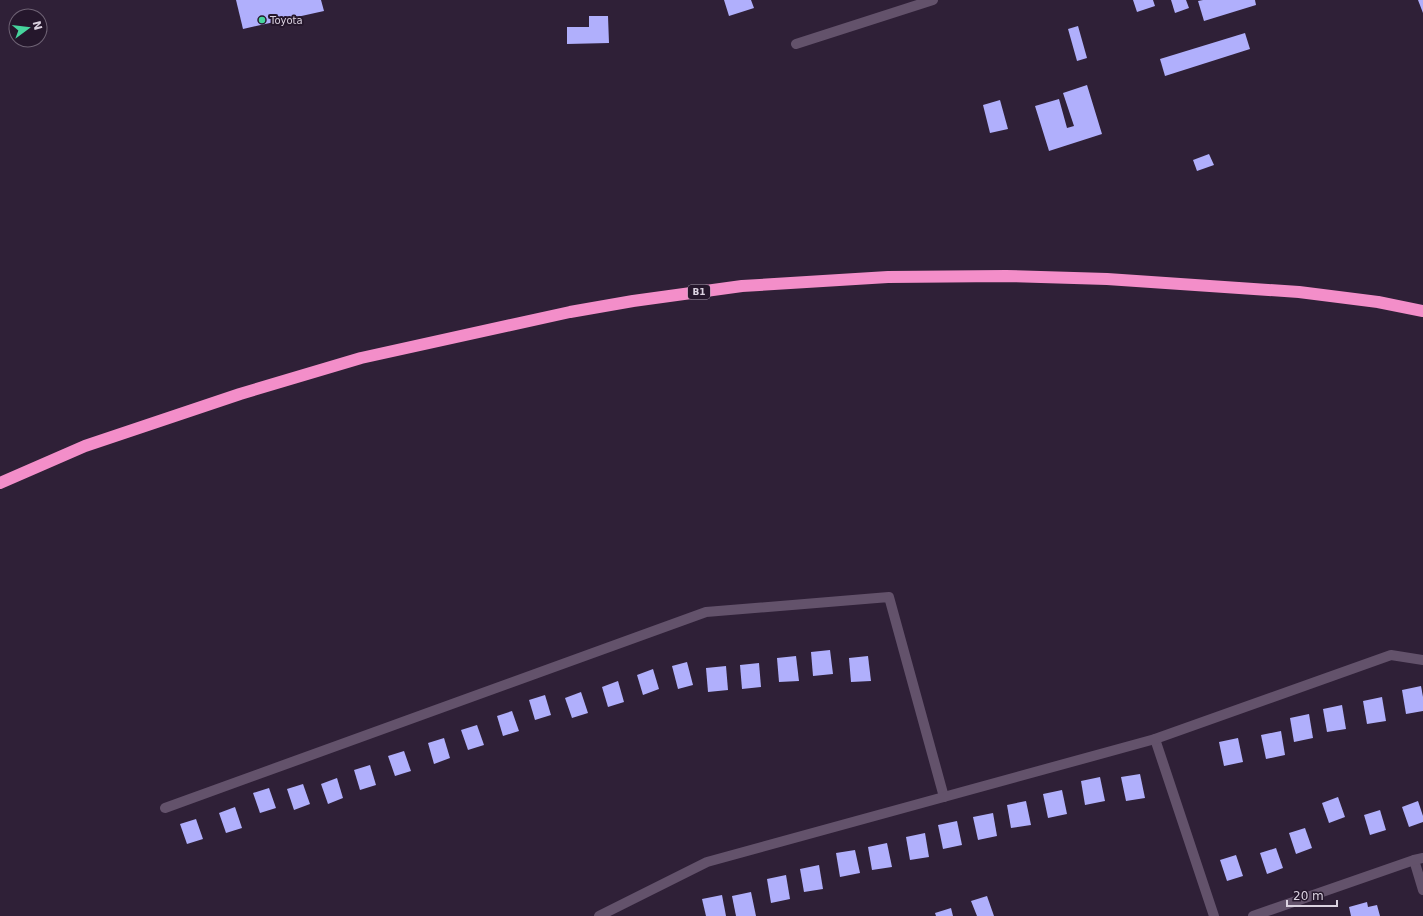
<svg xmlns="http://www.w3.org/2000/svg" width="1423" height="916" font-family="'DejaVu Sans',sans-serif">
  <rect width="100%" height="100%" fill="#2f2037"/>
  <g fill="#b0affc">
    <path d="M 236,0 L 321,0 L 324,11 L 243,29 Z"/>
    <path d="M 724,0 L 751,0 L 754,8 L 729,16 Z"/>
    <path d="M 1133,0 L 1153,0 L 1155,6 L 1137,12 Z"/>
    <path d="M 1171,0 L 1186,0 L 1189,8 L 1175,13 Z"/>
    <path d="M 1203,0 L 1255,0 L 1256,5 L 1204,21 L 1198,1 Z"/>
    <path d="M 1418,0 L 1423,0 L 1423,13 Z"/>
    <path d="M 589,16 L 608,16 L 609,43 L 567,44 L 567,27 L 589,27 Z"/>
    <path d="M 1078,26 L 1087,58 L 1077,61 L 1068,29 Z"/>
    <path d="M 1245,33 L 1250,49 L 1165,76 L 1160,59 Z"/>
    <path d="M 1087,85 L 1102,134 L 1049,151 L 1035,106 L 1059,99 L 1067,128 L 1074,126 L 1063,93 Z"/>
    <path d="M 1000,100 L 1008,129 L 990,133 L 983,105 Z"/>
    <path d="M 1209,154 L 1214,165 L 1197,171 L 1193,160 Z"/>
    <path d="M 830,650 L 833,674 L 813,676 L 811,652 Z"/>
    <path d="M 796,656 L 799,681 L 779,682 L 777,658 Z"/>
    <path d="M 868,656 L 871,681 L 851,682 L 849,658 Z"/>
    <path d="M 687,662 L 693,685 L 678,689 L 672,666 Z"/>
    <path d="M 759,663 L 761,687 L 742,689 L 740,665 Z"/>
    <path d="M 726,666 L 728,690 L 708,692 L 706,668 Z"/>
    <path d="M 653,669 L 659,689 L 643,695 L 637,675 Z"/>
    <path d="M 618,681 L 624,702 L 608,707 L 602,687 Z"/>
    <path d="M 1421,686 L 1423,697 L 1423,711 L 1406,714 L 1402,690 Z"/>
    <path d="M 581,692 L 588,713 L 572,718 L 565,698 Z"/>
    <path d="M 545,695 L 551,715 L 535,720 L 529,700 Z"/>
    <path d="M 1382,697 L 1386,721 L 1367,724 L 1363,701 Z"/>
    <path d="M 1342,705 L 1346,729 L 1327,732 L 1323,709 Z"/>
    <path d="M 512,711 L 519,731 L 503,736 L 497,716 Z"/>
    <path d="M 1309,714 L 1313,738 L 1294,742 L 1290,718 Z"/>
    <path d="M 477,725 L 484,745 L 468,750 L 461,730 Z"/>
    <path d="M 1281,731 L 1285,755 L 1266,759 L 1261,735 Z"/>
    <path d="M 444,738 L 450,758 L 434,764 L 428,743 Z"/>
    <path d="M 1238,738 L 1243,762 L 1224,766 L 1219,742 Z"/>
    <path d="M 404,751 L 411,771 L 395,776 L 388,756 Z"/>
    <path d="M 370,765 L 376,785 L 360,790 L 354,770 Z"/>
    <path d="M 1140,774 L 1145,798 L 1126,801 L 1121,777 Z"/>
    <path d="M 1100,777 L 1105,801 L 1085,805 L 1081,781 Z"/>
    <path d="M 337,778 L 343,798 L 328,804 L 321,784 Z"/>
    <path d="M 303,784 L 310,804 L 294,810 L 287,789 Z"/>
    <path d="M 269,788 L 276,808 L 260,813 L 253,793 Z"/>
    <path d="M 1062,790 L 1067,814 L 1048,818 L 1043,794 Z"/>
    <path d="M 1338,797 L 1345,817 L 1329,823 L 1322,803 Z"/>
    <path d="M 1026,801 L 1031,825 L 1011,828 L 1007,805 Z"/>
    <path d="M 1418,801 L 1423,816 L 1423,822 L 1409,827 L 1402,807 Z"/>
    <path d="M 235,807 L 242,828 L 226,833 L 219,813 Z"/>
    <path d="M 1380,810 L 1386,830 L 1370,835 L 1364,815 Z"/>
    <path d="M 993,813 L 997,836 L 978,840 L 973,817 Z"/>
    <path d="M 196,819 L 203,839 L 187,844 L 180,824 Z"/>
    <path d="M 957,821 L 962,845 L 943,849 L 938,825 Z"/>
    <path d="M 1305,828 L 1312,848 L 1296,854 L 1289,833 Z"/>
    <path d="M 925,833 L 929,857 L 910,860 L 906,837 Z"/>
    <path d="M 887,843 L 892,867 L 872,870 L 868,847 Z"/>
    <path d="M 1276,848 L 1283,868 L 1267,874 L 1260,853 Z"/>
    <path d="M 855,850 L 860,873 L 840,877 L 836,853 Z"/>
    <path d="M 1236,855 L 1243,876 L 1227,881 L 1220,860 Z"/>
    <path d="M 819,865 L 823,889 L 804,892 L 800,869 Z"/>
    <path d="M 786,875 L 790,899 L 771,903 L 767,879 Z"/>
    <path d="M 751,892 L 756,916 L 736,916 L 732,896 Z"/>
    <path d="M 722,895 L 726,916 L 706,916 L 702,899 Z"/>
    <path d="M 987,896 L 994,916 L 977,916 L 971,901 Z"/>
    <path d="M 1367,902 L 1368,907 L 1377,905 L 1380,916 L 1351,916 L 1349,907 Z"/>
    <path d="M 951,908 L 953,916 L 936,916 L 935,913 Z"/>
  </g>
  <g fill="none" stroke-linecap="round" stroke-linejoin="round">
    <g stroke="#63526b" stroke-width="10">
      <path d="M 796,44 L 933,0"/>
      <path d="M 1155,739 L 1214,916"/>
      <path d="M 165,808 L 706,612 L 889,597 L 944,797"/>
      <path d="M 1414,860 L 1423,890"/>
      <path d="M 599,916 L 707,862 L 1155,739 L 1391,655 L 1423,660"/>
      <path d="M 1253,916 L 1414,860 L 1423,858"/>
    </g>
    <path stroke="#f38ec9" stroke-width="12" d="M 0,483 L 85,446 L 240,394 L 361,358 L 570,312 L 633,301 L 742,286 L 888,277 L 1006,276 L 1107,279 L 1299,292 L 1378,302 L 1423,311"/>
  </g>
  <circle fill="#47d49d" stroke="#25172c" stroke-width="1.5" cx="262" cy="20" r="4"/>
  <g text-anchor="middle" stroke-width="4" stroke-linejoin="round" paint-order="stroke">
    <rect fill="#25172c" stroke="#a49aaa" stroke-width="1" x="688" y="285" width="22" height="14" rx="3"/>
    <g font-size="9" font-weight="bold" fill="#dbd2e0">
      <text x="699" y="295">B1</text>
    </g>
    <g font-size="10" fill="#dbd2e0" stroke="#25172c" text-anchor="start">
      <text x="270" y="24">Toyota</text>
    </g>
  </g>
  <g transform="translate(28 28) rotate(75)"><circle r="19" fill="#25172c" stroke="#6e6274"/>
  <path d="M0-3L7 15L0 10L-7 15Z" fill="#47d49d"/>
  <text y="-6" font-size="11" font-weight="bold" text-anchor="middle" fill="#dbd2e0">N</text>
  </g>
  <path d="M1287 900v6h50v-6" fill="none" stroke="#dbd2e0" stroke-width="2"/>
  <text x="1293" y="900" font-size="12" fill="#dbd2e0" stroke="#25172c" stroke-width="3" paint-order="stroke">20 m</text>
</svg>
